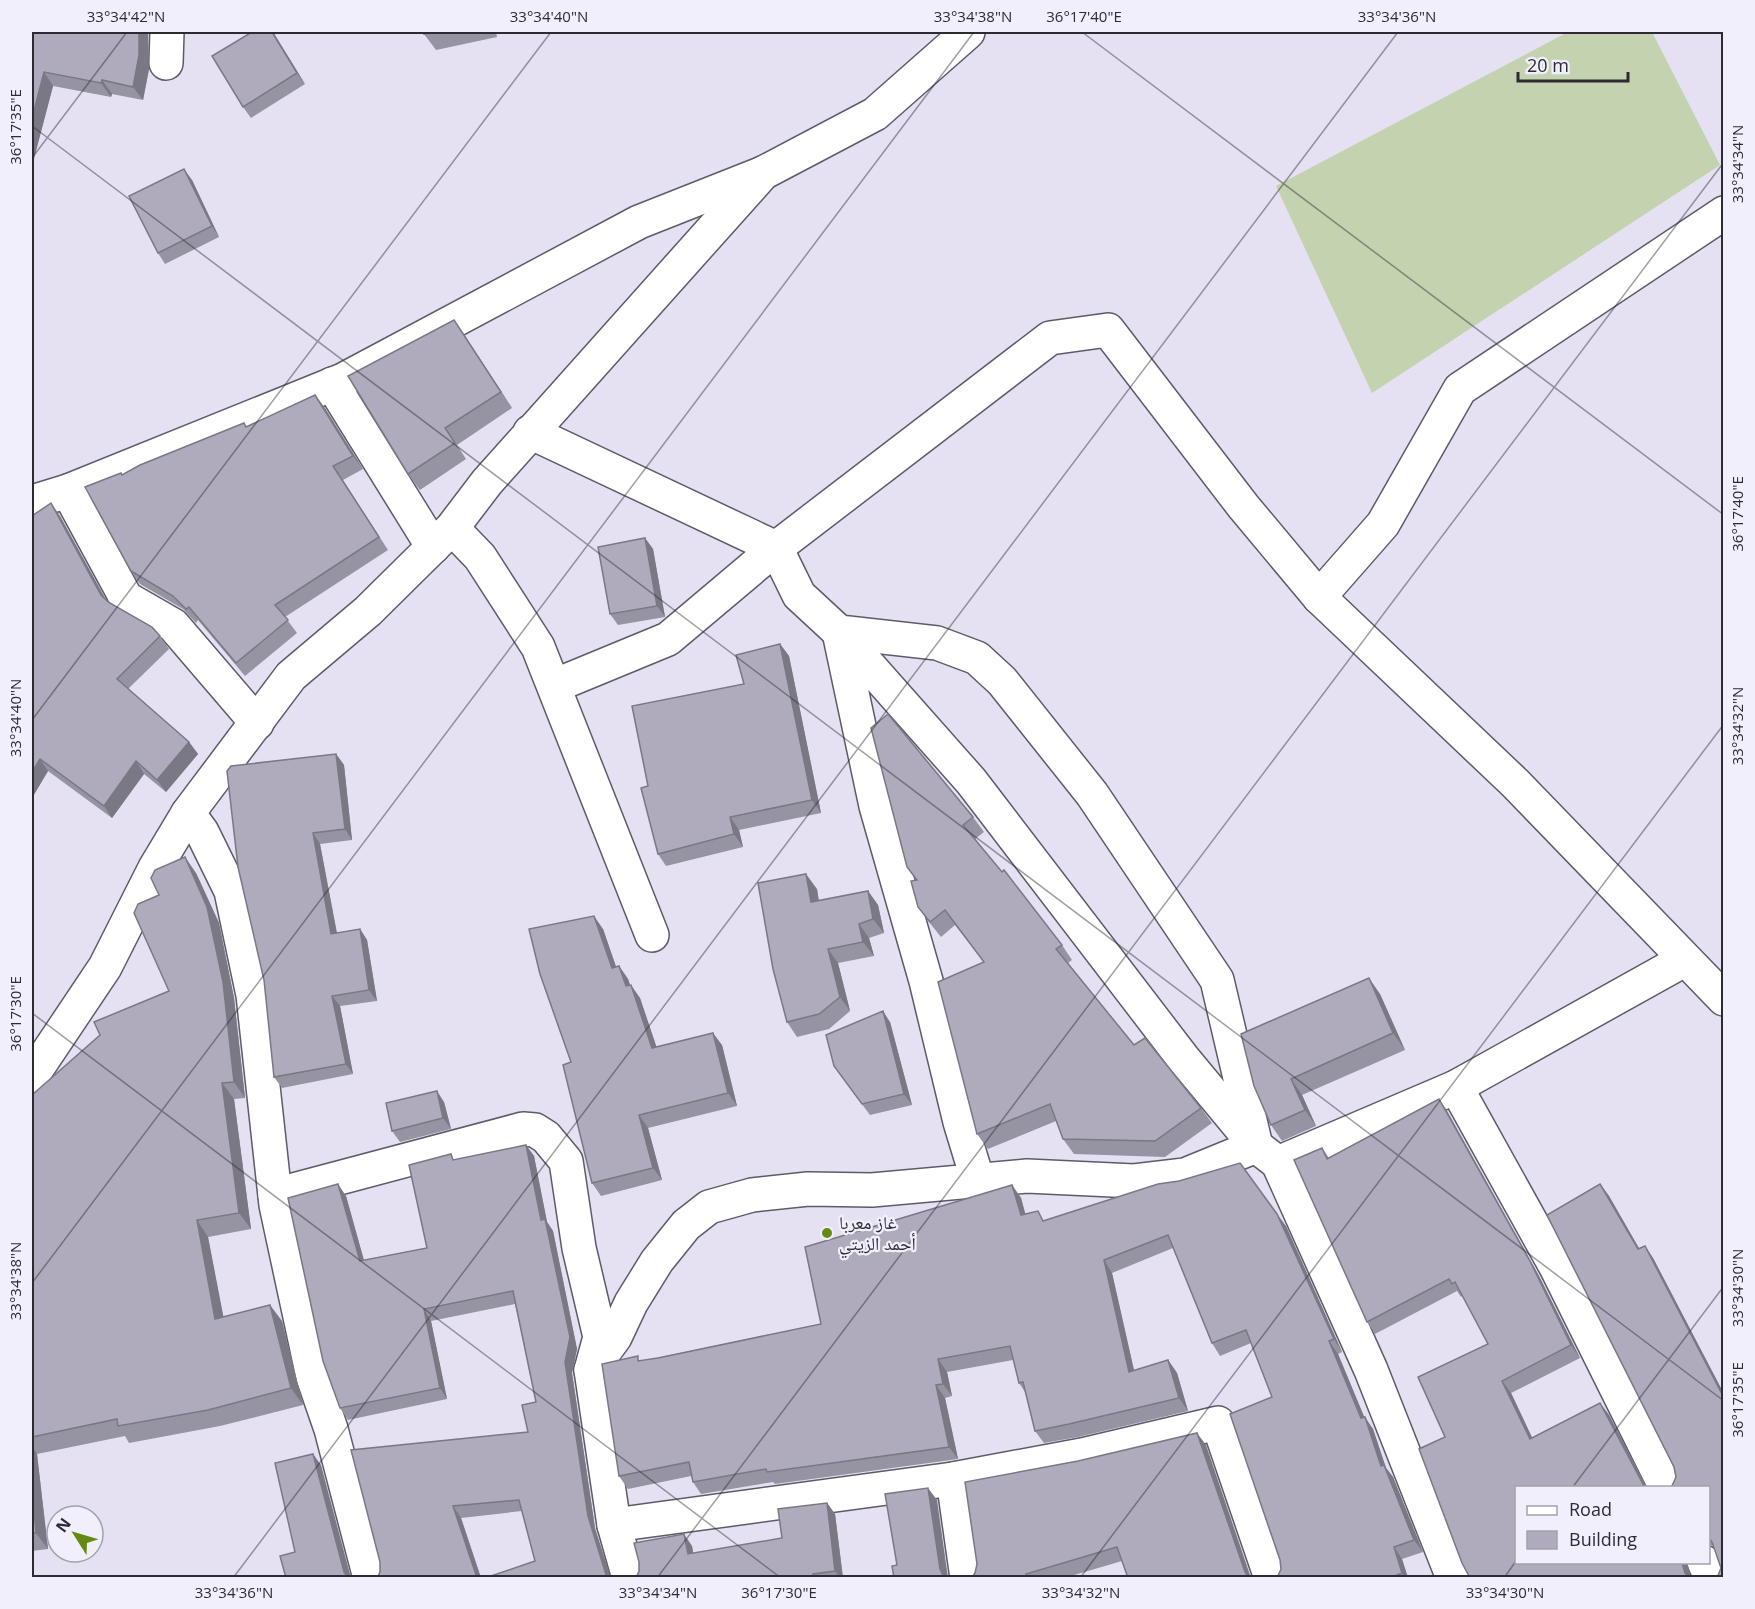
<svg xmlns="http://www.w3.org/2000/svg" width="1755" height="1609" font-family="'Open Sans','Noto Naskh Arabic',sans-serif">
  <rect width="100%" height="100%" fill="#e5e1f2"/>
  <path fill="#c3d2af" d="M 1568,32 L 1652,32 L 1720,165 L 1372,393 L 1276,186 Z"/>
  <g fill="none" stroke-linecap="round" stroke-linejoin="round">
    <g stroke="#5e5a69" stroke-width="36">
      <g id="street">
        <path d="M 166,63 L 167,32"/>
        <path d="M 332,384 L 433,547"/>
        <path d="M 530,432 L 776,548 L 799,595 L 839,632 L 937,643 L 977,658 L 1002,681 L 1092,794 L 1217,980 L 1256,1146 L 1185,1175 L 1134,1181 L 1027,1176 L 872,1190 L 808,1189 L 752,1195 L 709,1207 L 686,1225 L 657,1261 L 631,1303 L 615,1337 L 591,1370"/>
        <path d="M 68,491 L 126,598 L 173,625 L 257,723"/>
        <path d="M 32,502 L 68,491 L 343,380 L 639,222 L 763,173"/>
        <path d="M 452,528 L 480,557 L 538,647 L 652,935"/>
        <path d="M 1319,597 L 1383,524 L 1460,389 L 1724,213"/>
        <path d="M 554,686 L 668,639 L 776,548 L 1050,338 L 1108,330 L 1243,506 L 1319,597 L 1515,783 L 1724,999"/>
        <path d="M 188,813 L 202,832 L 231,891 L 253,995 L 276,1205 L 313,1377 L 331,1429 L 370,1578"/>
        <path d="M 1456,1087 L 1556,1267 L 1666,1488"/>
        <path d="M 978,1181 L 960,1122 L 926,981 L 876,806 L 839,632 L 971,781 L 1183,1058 L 1256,1146 L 1278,1163"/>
        <path d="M 275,1195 L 523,1129 L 535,1130 L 546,1137 L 566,1161 L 579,1248 L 600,1337 L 591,1370 L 614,1525 L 629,1578"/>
        <path d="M 953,1479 L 967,1578"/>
        <path d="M 614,1525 L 953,1479 L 1082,1455 L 1218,1423 L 1271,1578"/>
        <path d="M 1704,1562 L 1711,1578"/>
        <path d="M 1453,1578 L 1371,1370 L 1278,1163 L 1456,1087 L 1684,960"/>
      </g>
    </g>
    <g stroke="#5e5a69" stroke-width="36">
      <path id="secondary" d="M 32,1076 L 105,967 L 155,868 L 188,813 L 291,676 L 368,611 L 452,528 L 487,482 L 763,173 L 875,114 L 968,32"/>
    </g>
    <use href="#street" stroke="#fff" stroke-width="33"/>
    <use href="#secondary" stroke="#fff" stroke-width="33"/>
  </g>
  <g fill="#9693a2">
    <path d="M 32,32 L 149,69 L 143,100 L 112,94 L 111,97 L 53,86 L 32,166 Z"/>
    <path d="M 273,32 L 305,84 L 251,118 L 243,107 Z"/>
    <path d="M 424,32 L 496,32 L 497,37 L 436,50 L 424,34 Z"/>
    <path d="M 192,180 L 219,237 L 165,264 L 158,253 Z"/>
    <path d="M 465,336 L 512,408 L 457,445 L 466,459 L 420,490 L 408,474 Z"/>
    <path d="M 315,395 L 363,469 L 343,480 L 388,550 L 285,617 L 297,633 L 245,676 L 198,620 L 196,623 L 183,609 L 140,584 L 131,571 L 122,475 L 247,427 Z"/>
    <path d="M 32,516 L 60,516 L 105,599 L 160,636 L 169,649 L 128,689 L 189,742 L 198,754 L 166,792 L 144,774 L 112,818 L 48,771 L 32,798 Z"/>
    <path d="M 645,538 L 653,549 L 665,617 L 618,625 L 610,614 Z"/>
    <path d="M 780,644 L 789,656 L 821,813 L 739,830 L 743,847 L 666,866 L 658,854 L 648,786 L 744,684 Z"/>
    <path d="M 336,754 L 344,765 L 352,840 L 320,844 L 337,933 L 360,929 L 367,940 L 377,1001 L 340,1006 L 353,1074 L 282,1088 L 274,1077 L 264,980 Z"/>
    <path d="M 973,817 L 984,832 L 975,839 L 1062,945 L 1072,960 L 1068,963 L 1134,1045 L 1201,1108 L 1212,1123 L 1165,1157 L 1074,1154 L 1063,1139 L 1056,1121 L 988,1149 L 977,1134 L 984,962 L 955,925 L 941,937 L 929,922 L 918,907 L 916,880 L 907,867 Z"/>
    <path d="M 196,873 L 219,923 L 234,998 L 245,1098 L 234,1099 L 251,1229 L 208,1237 L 223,1317 L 282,1321 L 303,1405 L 220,1426 L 129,1443 L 125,1436 L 37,1454 L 48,1549 L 32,1551 L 32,1095 L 100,1035 L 169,991 L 159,895 Z"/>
    <path d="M 817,889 L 819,901 L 868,891 L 878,905 L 884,933 L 869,938 L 874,956 L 838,963 L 850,1011 L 829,1029 L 797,1037 L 787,1022 Z"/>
    <path d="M 603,929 L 616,967 L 619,966 L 628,979 L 630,985 L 640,998 L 656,1047 L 722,1045 L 737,1106 L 648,1128 L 662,1180 L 601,1196 L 592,1183 L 571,1062 Z"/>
    <path d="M 1380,994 L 1405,1050 L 1302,1095 L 1316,1126 L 1282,1141 L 1271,1125 L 1254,1086 Z"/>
    <path d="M 890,1022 L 912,1105 L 870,1115 L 834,1066 Z"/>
    <path d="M 1439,1099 L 1447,1111 L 1539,1276 L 1580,1358 L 1511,1393 L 1532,1438 L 1600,1403 L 1609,1415 L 1647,1488 L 1516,1488 L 1516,1563 L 1687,1563 L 1691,1578 L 1470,1578 L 1462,1563 L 1419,1449 L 1445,1437 L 1418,1377 L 1488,1344 L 1462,1296 L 1461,1297 L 1457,1291 L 1375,1334 L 1367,1322 L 1294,1160 L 1322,1148 L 1329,1158 Z"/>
    <path d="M 444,1102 L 451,1129 L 400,1142 L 392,1131 Z"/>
    <path d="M 526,1145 L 534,1156 L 547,1222 L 553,1231 L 577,1349 L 572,1373 L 595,1528 L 535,1561 L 522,1511 L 461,1518 L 481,1578 L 377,1578 L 528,1432 L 536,1402 L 515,1304 L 431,1321 L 447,1399 L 348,1420 L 340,1408 L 346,1196 L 364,1260 L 427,1248 L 455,1160 Z"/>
    <path d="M 1600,1184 L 1609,1196 L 1639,1249 L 1645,1246 L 1653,1258 L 1724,1394 L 1724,1578 L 1717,1578 L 1721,1568 L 1714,1546 L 1708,1544 L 1708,1488 L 1671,1488 L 1676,1477 L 1674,1467 L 1547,1215 Z"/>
    <path d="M 1012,1185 L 1021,1198 L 1025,1214 L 1045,1221 L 1286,1226 L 1342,1352 L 1338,1354 L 1364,1417 L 1373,1429 L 1386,1468 L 1393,1477 L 1423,1552 L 1402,1559 L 1408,1578 L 1277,1578 L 1281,1569 L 1272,1397 L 1251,1343 L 1220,1356 L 1212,1343 L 1173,1248 L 1112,1273 L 1134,1370 L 1168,1360 L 1177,1373 L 1188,1411 L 1078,1437 L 1044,1443 L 1035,1431 L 1025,1392 L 1019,1383 L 1013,1360 L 947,1372 L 952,1396 L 945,1398 L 958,1459 L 775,1484 L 773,1482 L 701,1494 L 693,1482 L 691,1476 L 628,1489 L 619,1476 L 641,1361 L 821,1324 Z"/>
    <path d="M 1206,1445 L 1122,1561 L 1064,1578 L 972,1578 Z"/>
    <path d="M 827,1503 L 835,1514 L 843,1578 L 636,1578 L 692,1546 L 693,1553 L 782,1538 Z"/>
  </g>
  <g fill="#7a7884">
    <path d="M 139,32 L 148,32 L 149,69 L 143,100 L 133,87 Z"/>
    <path d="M 272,32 L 273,32 L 305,84 L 297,73 Z"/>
    <path d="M 44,72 L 53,86 L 32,166 L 32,118 Z"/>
    <path d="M 102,80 L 112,94 L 111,97 L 101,83 Z"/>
    <path d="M 184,169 L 192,180 L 219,237 L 212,226 Z"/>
    <path d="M 454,320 L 465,336 L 512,408 L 501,392 Z"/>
    <path d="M 315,395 L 325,408 L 363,469 L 353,456 Z"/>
    <path d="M 51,503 L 60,516 L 110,607 L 101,595 Z"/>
    <path d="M 645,538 L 653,549 L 665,617 L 657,606 Z"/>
    <path d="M 780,644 L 789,656 L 821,813 L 812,800 Z"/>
    <path d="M 189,742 L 198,754 L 166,792 L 157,780 Z"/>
    <path d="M 336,754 L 344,765 L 352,840 L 345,829 Z"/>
    <path d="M 40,759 L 48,771 L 32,798 L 32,772 Z"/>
    <path d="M 136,761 L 144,774 L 112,818 L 104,806 Z"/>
    <path d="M 730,817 L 739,830 L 743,847 L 734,834 Z"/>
    <path d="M 313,833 L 320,844 L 339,945 L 331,934 Z"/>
    <path d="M 185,857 L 196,873 L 219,923 L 234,998 L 245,1098 L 234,1082 Z"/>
    <path d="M 806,874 L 817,889 L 821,917 L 811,902 Z"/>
    <path d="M 868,891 L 878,905 L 884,933 L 873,919 Z"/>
    <path d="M 594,916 L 603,929 L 621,981 L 612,968 Z"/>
    <path d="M 859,924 L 869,938 L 874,956 L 863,942 Z"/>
    <path d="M 360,929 L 367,940 L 377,1001 L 369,990 Z"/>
    <path d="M 828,949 L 838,963 L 850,1011 L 840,997 Z"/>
    <path d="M 619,966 L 628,979 L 635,999 L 626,986 Z"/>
    <path d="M 1369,978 L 1380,994 L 1405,1050 L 1393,1033 Z"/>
    <path d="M 631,985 L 640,998 L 661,1060 L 652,1048 Z"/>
    <path d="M 332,996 L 340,1006 L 353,1074 L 346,1064 Z"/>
    <path d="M 883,1011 L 890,1022 L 912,1105 L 904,1094 Z"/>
    <path d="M 713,1033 L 722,1045 L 737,1106 L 728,1093 Z"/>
    <path d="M 1291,1079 L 1302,1095 L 1316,1126 L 1305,1110 Z"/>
    <path d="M 222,1083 L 234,1099 L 251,1229 L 239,1213 Z"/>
    <path d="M 437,1091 L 444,1102 L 451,1129 L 443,1118 Z"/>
    <path d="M 1439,1099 L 1447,1111 L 1539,1276 L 1580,1358 L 1571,1345 Z"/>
    <path d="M 639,1115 L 648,1128 L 662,1180 L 653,1168 Z"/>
    <path d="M 526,1145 L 534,1156 L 547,1222 L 553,1231 L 577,1349 L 572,1373 L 595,1528 L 611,1578 L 607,1578 L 588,1516 L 565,1362 L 541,1220 Z"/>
    <path d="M 338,1184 L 346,1196 L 367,1272 L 360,1261 Z"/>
    <path d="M 1600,1184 L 1609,1196 L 1647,1262 L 1638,1249 Z"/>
    <path d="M 1012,1185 L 1021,1198 L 1029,1227 L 1021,1215 Z"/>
    <path d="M 1277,1214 L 1286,1226 L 1342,1352 L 1334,1339 Z"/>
    <path d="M 197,1220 L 208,1237 L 227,1335 L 215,1319 Z"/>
    <path d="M 1645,1246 L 1653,1258 L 1724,1394 L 1724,1398 Z"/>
    <path d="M 1104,1260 L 1112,1273 L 1137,1384 L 1129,1372 Z"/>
    <path d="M 270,1305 L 282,1321 L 303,1405 L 291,1388 Z"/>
    <path d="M 424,1309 L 431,1321 L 447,1399 L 440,1388 Z"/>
    <path d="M 1329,1341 L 1338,1354 L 1366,1421 L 1365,1417 L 1373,1429 L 1386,1468 L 1393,1477 L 1423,1552 L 1414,1540 L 1381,1466 Z"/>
    <path d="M 938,1359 L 947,1372 L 952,1396 L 943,1384 Z"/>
    <path d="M 1168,1360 L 1177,1373 L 1188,1411 L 1179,1398 Z"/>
    <path d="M 1502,1381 L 1511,1393 L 1539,1452 L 1530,1439 Z"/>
    <path d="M 936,1385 L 945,1398 L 958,1459 L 949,1447 Z"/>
    <path d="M 1600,1403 L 1609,1415 L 1647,1488 L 1645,1488 Z"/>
    <path d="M 1197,1433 L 1206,1445 L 1251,1578 L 1249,1578 L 1245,1572 Z"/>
    <path d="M 32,1446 L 37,1454 L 48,1549 L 36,1533 L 32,1489 Z"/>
    <path d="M 313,1454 L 321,1465 L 351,1578 L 348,1578 L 344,1572 Z"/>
    <path d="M 928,1488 L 937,1500 L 948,1578 L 944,1578 L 940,1569 Z"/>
    <path d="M 827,1503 L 835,1514 L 843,1578 L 840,1578 L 835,1571 Z"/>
    <path d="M 453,1506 L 461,1518 L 481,1578 L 477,1578 Z"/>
    <path d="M 684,1534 L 692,1546 L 695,1565 L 688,1554 Z"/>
    <path d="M 1394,1547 L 1402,1559 L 1408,1578 L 1405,1578 L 1402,1573 Z"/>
    <path d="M 1682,1563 L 1687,1563 L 1691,1578 L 1688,1578 L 1685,1573 Z"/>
  </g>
  <g fill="#afabbc" stroke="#7a7884" stroke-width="1.5">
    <path d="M 32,32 L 139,32 L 139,55 L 133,87 L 102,80 L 101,83 L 44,72 L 32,118 Z"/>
    <path d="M 252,32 L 272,32 L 297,73 L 243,107 L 212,56 Z"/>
    <path d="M 424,32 L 436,32 L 424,34 Z"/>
    <path d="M 184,169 L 212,226 L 158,253 L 129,196 Z"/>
    <path d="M 454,320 L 501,392 L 445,428 L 455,443 L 408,474 L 348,376 Z"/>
    <path d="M 315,395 L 353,456 L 333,466 L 379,537 L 275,605 L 288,620 L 236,663 L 189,607 L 186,609 L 173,596 L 131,571 L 85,487 L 121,473 L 122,475 L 140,465 L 244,423 L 246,427 Z"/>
    <path d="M 51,503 L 101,595 L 108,602 L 152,627 L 160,636 L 117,679 L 189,742 L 157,780 L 136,761 L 104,806 L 40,759 L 32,772 L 32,516 Z"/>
    <path d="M 645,538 L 657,606 L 610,614 L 598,547 Z"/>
    <path d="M 780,644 L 812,800 L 730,817 L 734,834 L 658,854 L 641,788 L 648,786 L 632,706 L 744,684 L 736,655 Z"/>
    <path d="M 888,714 L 973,817 L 963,825 L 1002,872 L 1004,870 L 1062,945 L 1056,949 L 1134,1045 L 1145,1038 L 1201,1108 L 1155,1141 L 1063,1139 L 1050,1104 L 977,1134 L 938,982 L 984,962 L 945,910 L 930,922 L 918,907 L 911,881 L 917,880 L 907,867 L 871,728 Z"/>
    <path d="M 336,754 L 345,829 L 313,833 L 331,934 L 360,929 L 369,990 L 332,996 L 346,1064 L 274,1077 L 264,980 L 238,867 L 227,771 L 231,766 Z"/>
    <path d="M 185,857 L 207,907 L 223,982 L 234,1082 L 222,1083 L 239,1213 L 197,1220 L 215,1319 L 270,1305 L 291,1388 L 208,1410 L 118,1426 L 117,1419 L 32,1437 L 32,1095 L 100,1035 L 94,1022 L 169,991 L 134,913 L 138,904 L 159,895 L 151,878 L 155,870 Z"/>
    <path d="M 806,874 L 811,902 L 868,891 L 873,919 L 859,924 L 863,942 L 828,949 L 840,997 L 819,1014 L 787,1022 L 773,969 L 758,883 Z"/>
    <path d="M 594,916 L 612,968 L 619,966 L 626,986 L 631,985 L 652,1048 L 713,1033 L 728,1093 L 639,1115 L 653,1168 L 592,1183 L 563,1065 L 571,1062 L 540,974 L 529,929 Z"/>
    <path d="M 1369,978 L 1393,1033 L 1291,1079 L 1305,1110 L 1271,1125 L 1254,1086 L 1241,1034 Z"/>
    <path d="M 883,1011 L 904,1094 L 862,1104 L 834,1066 L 826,1035 Z"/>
    <path d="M 437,1091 L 443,1118 L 392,1131 L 386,1103 Z"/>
    <path d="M 1439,1099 L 1531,1263 L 1571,1345 L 1502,1381 L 1530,1439 L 1600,1403 L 1645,1488 L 1516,1488 L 1516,1563 L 1682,1563 L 1685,1573 L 1689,1578 L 1470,1578 L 1462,1563 L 1419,1449 L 1445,1437 L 1418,1377 L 1488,1344 L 1455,1282 L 1452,1284 L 1449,1279 L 1367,1322 L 1294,1160 L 1322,1148 L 1327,1159 Z"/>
    <path d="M 526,1145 L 541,1220 L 545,1219 L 570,1337 L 565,1362 L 588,1516 L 607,1578 L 485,1578 L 535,1561 L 519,1500 L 453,1506 L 477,1578 L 377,1578 L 380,1572 L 380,1562 L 351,1450 L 528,1432 L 522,1405 L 536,1402 L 513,1291 L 424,1309 L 440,1388 L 340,1408 L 323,1361 L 288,1198 L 338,1184 L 360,1261 L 427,1248 L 409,1165 L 451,1154 L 453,1160 Z"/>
    <path d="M 1240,1163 L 1277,1214 L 1334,1339 L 1329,1341 L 1361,1418 L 1365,1417 L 1381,1466 L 1384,1465 L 1414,1540 L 1394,1547 L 1402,1573 L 1390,1578 L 1277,1578 L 1281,1569 L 1280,1560 L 1230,1414 L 1272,1397 L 1246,1330 L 1212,1343 L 1168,1235 L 1104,1260 L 1129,1372 L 1168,1360 L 1179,1398 L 1069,1424 L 1035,1431 L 1023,1382 L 1019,1383 L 1010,1346 L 938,1359 L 943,1384 L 936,1385 L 949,1447 L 767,1472 L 766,1469 L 693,1482 L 689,1462 L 619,1476 L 602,1364 L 638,1356 L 638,1361 L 658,1358 L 821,1324 L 805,1247 L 1012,1185 L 1021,1215 L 1038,1211 L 1043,1221 L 1158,1184 L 1179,1181 Z"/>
    <path d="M 1600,1184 L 1638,1249 L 1645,1246 L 1724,1398 L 1724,1578 L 1717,1578 L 1721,1568 L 1712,1542 L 1708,1537 L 1708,1488 L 1671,1488 L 1676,1477 L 1674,1467 L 1547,1215 Z"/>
    <path d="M 1197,1433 L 1245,1572 L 1249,1578 L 1128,1578 L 1117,1547 L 1026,1574 L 1027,1578 L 972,1578 L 975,1573 L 977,1564 L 965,1482 L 1078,1461 Z"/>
    <path d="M 313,1454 L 344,1572 L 348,1578 L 286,1578 L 280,1556 L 295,1552 L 275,1463 Z"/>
    <path d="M 928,1488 L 940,1569 L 944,1578 L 894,1578 L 892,1566 L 897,1565 L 885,1494 Z"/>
    <path d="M 32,1489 L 36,1533 L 32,1533 Z"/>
    <path d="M 827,1503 L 835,1571 L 813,1574 L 814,1578 L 636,1578 L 639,1571 L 639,1562 L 634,1543 L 684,1534 L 688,1554 L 782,1538 L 778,1509 Z"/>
  </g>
  <path fill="none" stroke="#2d2b31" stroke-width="1.5" stroke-opacity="0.45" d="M 1082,32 L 1724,515M 32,126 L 1724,1401M 32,158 L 127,32M 32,720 L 551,32M 32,1013 L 781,1578M 32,1283 L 974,32M 1572,1488 L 1724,1286M 233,1578 L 1398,32M 657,1578 L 1724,162M 1080,1578 L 1724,724M 1504,1578 L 1516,1561"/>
  <circle fill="#658a13" stroke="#f2effd" stroke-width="2" cx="827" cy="1233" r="6"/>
  <g text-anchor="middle" stroke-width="4.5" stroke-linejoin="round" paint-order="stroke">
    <g font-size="18" fill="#2d2b31" stroke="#f2effd" text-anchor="start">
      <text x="839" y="1229">غاز معربا<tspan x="839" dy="21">أحمد الزيتي</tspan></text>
    </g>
  </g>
  <rect width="1755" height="1609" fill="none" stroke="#f2effd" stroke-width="66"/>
  <rect x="1515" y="1486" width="195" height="78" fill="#f2effd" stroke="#a3a1ab" stroke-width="1.5"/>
  <rect x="1527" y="1506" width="30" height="9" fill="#ffffff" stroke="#a3a1ab" stroke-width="1.5"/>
  <text x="1569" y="1516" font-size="18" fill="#2d2b31">Road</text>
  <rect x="1527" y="1531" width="30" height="18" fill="#afabbc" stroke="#a3a1ab" stroke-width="1.5"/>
  <text x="1569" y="1546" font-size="18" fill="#2d2b31">Building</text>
  <g transform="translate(75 1534) rotate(307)"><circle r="28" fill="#f2effd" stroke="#a3a1ab" stroke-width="1.5"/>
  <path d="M0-4.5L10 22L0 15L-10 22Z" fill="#658a13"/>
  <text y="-9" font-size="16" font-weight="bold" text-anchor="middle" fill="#2d2b31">N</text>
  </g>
  <path d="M1518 72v9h110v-9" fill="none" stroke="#2d2b31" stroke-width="3"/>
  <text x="1527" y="72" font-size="18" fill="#2d2b31" stroke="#f2effd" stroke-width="4.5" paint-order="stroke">20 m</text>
  <rect x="33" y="33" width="1689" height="1543" fill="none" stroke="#2d2b31" stroke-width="2"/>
  <g font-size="15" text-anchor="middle" fill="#2d2b31">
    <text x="126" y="22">33°34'42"N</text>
    <text x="549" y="22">33°34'40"N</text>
    <text x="973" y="22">33°34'38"N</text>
    <text x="1084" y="22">36°17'40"E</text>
    <text x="1397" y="22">33°34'36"N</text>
    <text transform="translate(16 127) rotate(-90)" y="5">36°17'35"E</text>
    <text transform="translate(1738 164) rotate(-90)" y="5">33°34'34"N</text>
    <text transform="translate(1738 514) rotate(-90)" y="5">36°17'40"E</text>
    <text transform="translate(16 718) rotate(-90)" y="5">33°34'40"N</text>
    <text transform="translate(1738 726) rotate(-90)" y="5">33°34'32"N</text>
    <text transform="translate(16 1014) rotate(-90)" y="5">36°17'30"E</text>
    <text transform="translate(16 1281) rotate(-90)" y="5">33°34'38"N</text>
    <text transform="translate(1738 1288) rotate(-90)" y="5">33°34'30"N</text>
    <text transform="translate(1738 1400) rotate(-90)" y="5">36°17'35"E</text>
    <text x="234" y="1598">33°34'36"N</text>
    <text x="658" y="1598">33°34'34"N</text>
    <text x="779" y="1598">36°17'30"E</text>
    <text x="1081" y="1598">33°34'32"N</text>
    <text x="1505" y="1598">33°34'30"N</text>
  </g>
</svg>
